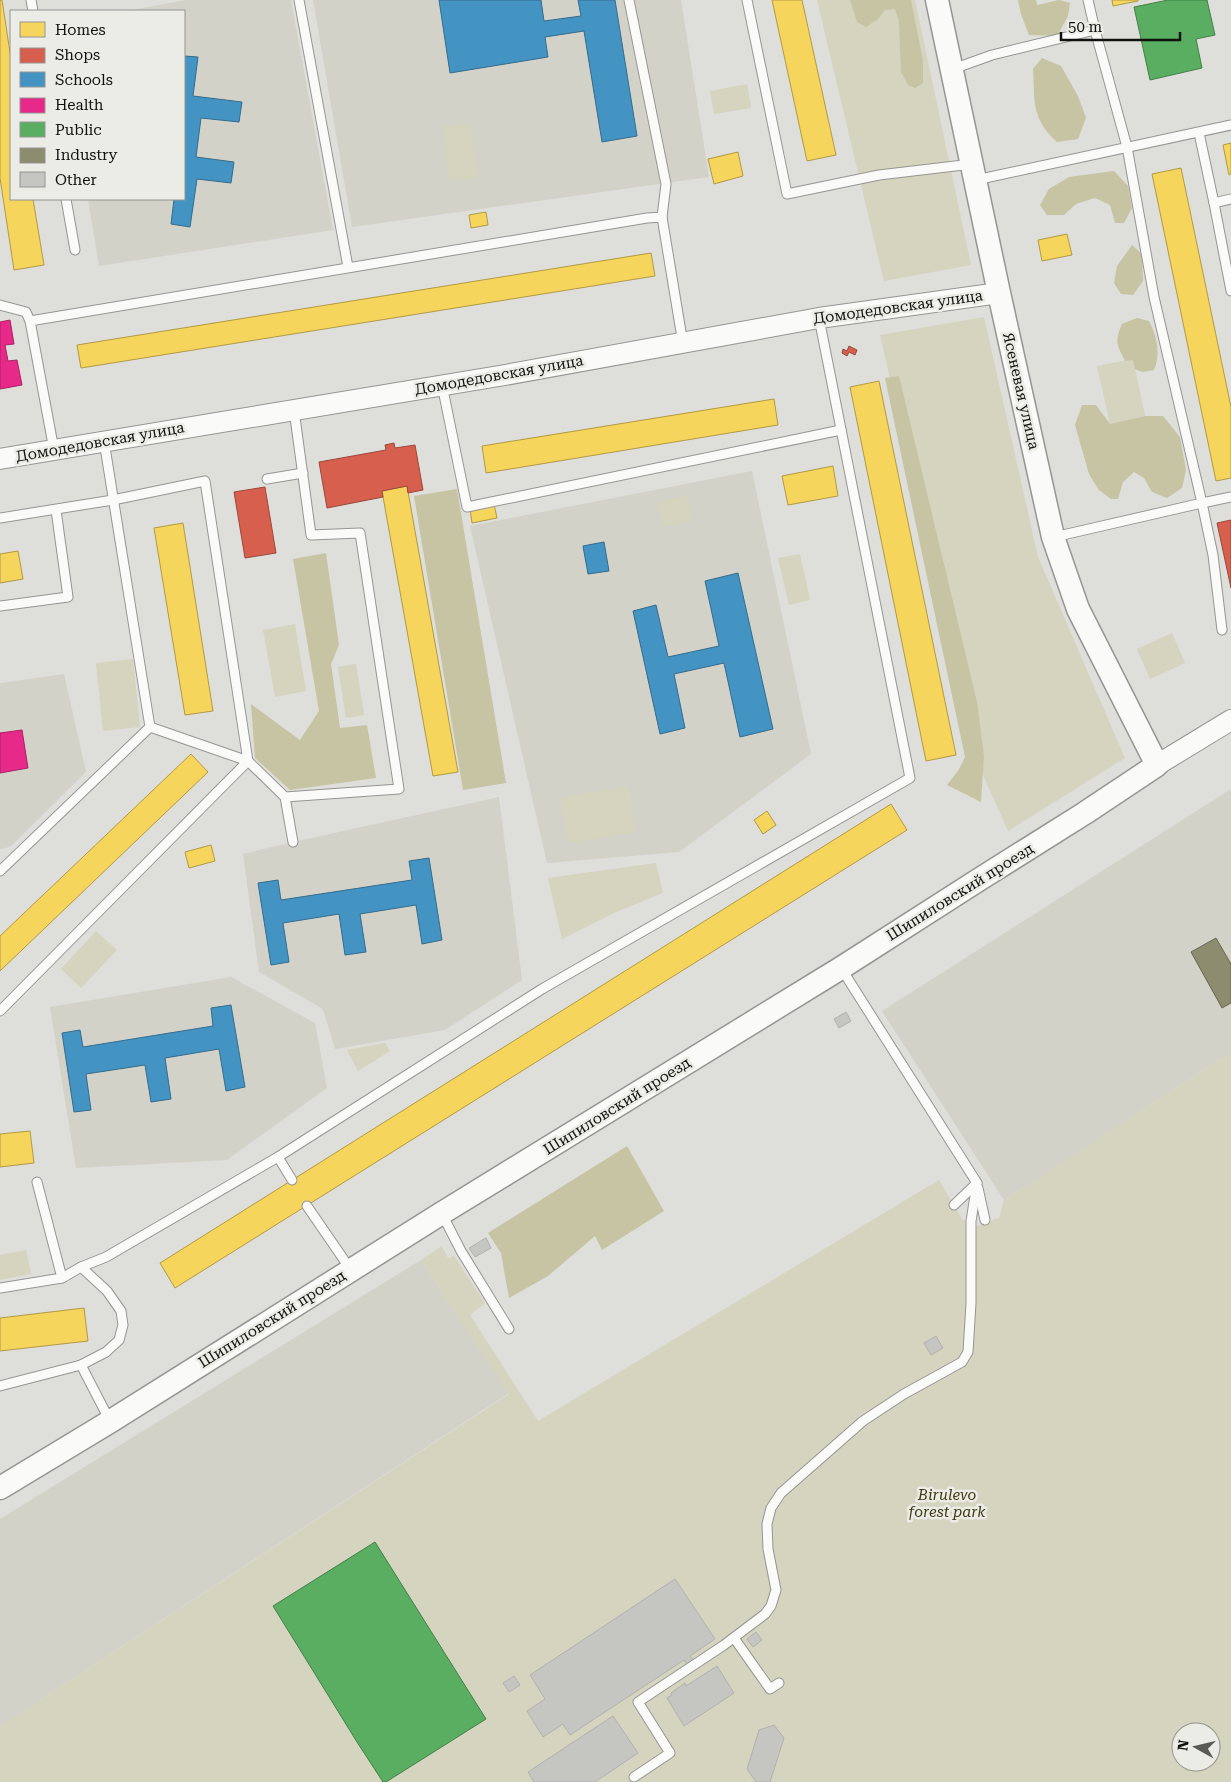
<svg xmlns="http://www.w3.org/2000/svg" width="1231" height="1782" font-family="'Roboto Serif',serif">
  <rect width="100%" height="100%" fill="#dededa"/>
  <g fill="#d3d2c9">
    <path d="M 186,0 L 291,0 L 333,230 L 99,266 L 88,199 L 184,199 L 184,11 L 127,11 Z"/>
    <path d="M 313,0 L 681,0 L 709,177 L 352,227 Z"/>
    <path d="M 752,471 L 811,754 L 679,852 L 547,863 L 470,526 Z"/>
    <path d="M 64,674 L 86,772 L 10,847 L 0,849 L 0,683 Z"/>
    <path d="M 1231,789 L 1231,995 L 1227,997 L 1231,1004 L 1231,1055 L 1217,1061 L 1004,1200 L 882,1011 Z"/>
    <path d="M 499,797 L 522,980 L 445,1030 L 335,1049 L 323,1009 L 259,972 L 243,854 L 293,842 Z"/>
    <path d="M 231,977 L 315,1023 L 327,1088 L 227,1160 L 76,1168 L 50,1007 Z"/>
    <path d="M 421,1260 L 509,1393 L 0,1726 L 0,1519 Z"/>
  </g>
  <g fill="#d5d4bf" fill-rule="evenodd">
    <path d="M 817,0 L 915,0 L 971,265 L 884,281 Z"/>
    <path d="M 747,84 L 751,108 L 714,114 L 710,91 Z"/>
    <path d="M 471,123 L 478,178 L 449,181 L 443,127 Z"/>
    <path d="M 984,317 L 1038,557 L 1125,758 L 1008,831 L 979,766 L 880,335 Z"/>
    <path d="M 1133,359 L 1145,416 L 1110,424 L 1097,366 Z"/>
    <path d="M 687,495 L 692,521 L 663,527 L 658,502 Z"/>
    <path d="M 800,554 L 810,600 L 789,605 L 778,558 Z"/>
    <path d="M 295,624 L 306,691 L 275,697 L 263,630 Z"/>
    <path d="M 1172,633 L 1185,663 L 1150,679 L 1137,649 Z"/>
    <path d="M 133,659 L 140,727 L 103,731 L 96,663 Z"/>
    <path d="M 356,664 L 364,715 L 346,718 L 338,667 Z"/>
    <path d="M 629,786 L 636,832 L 568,843 L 560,797 Z"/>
    <path d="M 656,863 L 663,893 L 616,912 L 562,939 L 548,878 Z"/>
    <path d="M 96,931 L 117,950 L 81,988 L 61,969 Z"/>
    <path d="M 385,1043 L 390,1051 L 358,1071 L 347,1050 Z"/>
    <path d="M 1231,1055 L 1231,1782 L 0,1782 L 0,1726 L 509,1394 L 421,1260 L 442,1246 L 448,1258 L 454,1256 L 485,1303 L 470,1315 L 538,1421 L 939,1180 L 962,1219 L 977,1226 L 999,1218 L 1004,1200 L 1217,1061 ZM 1181,1732 L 1211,1732 L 1211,1762 L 1181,1762 Z"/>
    <path d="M 26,1250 L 31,1274 L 0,1280 L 0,1255 Z"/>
  </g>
  <g fill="#c6c4a3">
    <path d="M 850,0 L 911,0 L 923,61 L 923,83 L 915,88 L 908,85 L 901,72 L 899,21 L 895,9 L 885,10 L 878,19 L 866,27 L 857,22 Z"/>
    <path d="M 1018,0 L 1036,0 L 1037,5 L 1059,0 L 1070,3 L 1068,16 L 1057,36 L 1029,35 L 1021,14 Z"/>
    <path d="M 1042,58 L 1061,66 L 1078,96 L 1086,118 L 1078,139 L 1057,142 C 1031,118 1035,102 1033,69 Z"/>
    <path d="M 1114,171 L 1128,186 L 1132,208 L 1124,223 L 1115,223 L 1110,205 L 1095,198 L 1076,204 L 1064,215 L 1047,215 L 1040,205 L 1049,189 L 1069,177 Z"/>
    <path d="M 1132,245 L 1142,254 L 1143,281 L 1133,295 L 1121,294 L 1114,283 L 1117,266 Z"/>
    <path d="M 1137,318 L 1149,321 C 1157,336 1161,354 1154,370 L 1142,372 L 1135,369 L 1133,360 L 1125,361 C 1117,344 1114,343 1122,324 Z"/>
    <path d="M 899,376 L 977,702 L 984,756 L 981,802 L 947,785 L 958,771 L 965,757 L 885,378 Z"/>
    <path d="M 1082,405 L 1096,405 L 1110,424 L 1145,416 L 1163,416 L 1180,437 L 1186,470 L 1182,488 L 1167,498 L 1152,492 L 1144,478 L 1134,472 L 1123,482 L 1118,499 L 1111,499 L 1099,490 L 1089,474 L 1075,425 Z"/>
    <path d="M 457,489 L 506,783 L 463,790 L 414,496 Z"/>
    <path d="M 326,553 L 339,645 L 331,664 L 340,728 L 367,725 L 376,778 L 290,790 L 255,758 L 251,704 L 300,740 L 319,711 L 293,559 Z"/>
    <path d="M 627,1146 L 664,1211 L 602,1250 L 595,1236 L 548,1276 L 509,1298 L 501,1253 L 488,1233 Z"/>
  </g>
  <g fill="#f6d55c" stroke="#b19a45">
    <path d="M 0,0 L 2,0 L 11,59 L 11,199 L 33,199 L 44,265 L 14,270 L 0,178 Z"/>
    <path d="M 772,0 L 802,0 L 836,155 L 807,161 Z"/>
    <path d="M 1112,0 L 1138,0 L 1138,1 L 1113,6 Z"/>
    <path d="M 1231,143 L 1231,174 L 1229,175 L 1223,145 Z"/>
    <path d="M 738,152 L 743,176 L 714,184 L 708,159 Z"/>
    <path d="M 1181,168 L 1231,407 L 1231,478 L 1216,481 L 1152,174 Z"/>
    <path d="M 486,212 L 488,225 L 471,228 L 469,215 Z"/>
    <path d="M 1067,234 L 1072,255 L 1042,261 L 1038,240 Z"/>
    <path d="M 651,253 L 655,276 L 81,368 L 77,345 Z"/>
    <path d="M 879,381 L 956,755 L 926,761 L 850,387 Z"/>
    <path d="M 774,399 L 778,425 L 486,473 L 482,446 Z"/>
    <path d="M 833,466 L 838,496 L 788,505 L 782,476 Z"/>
    <path d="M 407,486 L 458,772 L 433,776 L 382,491 Z"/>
    <path d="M 494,504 L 497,518 L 472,523 L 470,509 Z"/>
    <path d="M 183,523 L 213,711 L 185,715 L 154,528 Z"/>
    <path d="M 18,551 L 23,579 L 0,583 L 0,554 Z"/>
    <path d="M 191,754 L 208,772 L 0,971 L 0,936 Z"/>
    <path d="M 891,804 L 907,830 L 175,1288 L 160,1263 Z"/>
    <path d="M 767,811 L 776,825 L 763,834 L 754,820 Z"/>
    <path d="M 211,845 L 215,861 L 189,868 L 185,852 Z"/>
    <path d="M 30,1131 L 34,1163 L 0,1167 L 0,1134 Z"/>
    <path d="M 84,1308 L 88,1341 L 0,1351 L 0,1318 Z"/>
  </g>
  <g fill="#d6604d" stroke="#9b483a">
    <path d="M 849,346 L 857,350 L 855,355 L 849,352 L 847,356 L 842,353 L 843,349 L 847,351 Z"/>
    <path d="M 394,443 L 395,448 L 415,445 L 423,490 L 408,493 L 407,486 L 382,491 L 383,497 L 327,508 L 319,462 L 386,450 L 385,445 Z"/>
    <path d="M 265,487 L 276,553 L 245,558 L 234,492 Z"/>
    <path d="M 1231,520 L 1231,588 L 1217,523 Z"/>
  </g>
  <g fill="#4393c3" stroke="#346c8d">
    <path d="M 439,0 L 541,0 L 544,21 L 581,16 L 578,0 L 615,0 L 637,136 L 602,142 L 584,31 L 545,37 L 548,57 L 450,73 Z"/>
    <path d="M 184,56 L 198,57 L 193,96 L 242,102 L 239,122 L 201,118 L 196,157 L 234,162 L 231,183 L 197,179 L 190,227 L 171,224 L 174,199 L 184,199 Z"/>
    <path d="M 604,542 L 609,571 L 588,574 L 583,546 Z"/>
    <path d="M 738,573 L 773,729 L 740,737 L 724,663 L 674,674 L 685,728 L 660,734 L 633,611 L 656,605 L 668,657 L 719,646 L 705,581 Z"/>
    <path d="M 429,858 L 442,940 L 422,944 L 416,905 L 360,914 L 366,952 L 345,955 L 339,914 L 283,923 L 289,962 L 271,965 L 258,883 L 278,880 L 281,900 L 412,880 L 409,861 Z"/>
    <path d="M 231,1005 L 245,1087 L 226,1091 L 219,1049 L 165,1058 L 171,1099 L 151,1102 L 145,1065 L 86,1074 L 91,1110 L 74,1112 L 62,1033 L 80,1030 L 83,1047 L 213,1026 L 211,1008 Z"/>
  </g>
  <g fill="#e7298a" stroke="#a72265">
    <path d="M 10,320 L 14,344 L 5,345 L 8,361 L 17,360 L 22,385 L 0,389 L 0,322 Z"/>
    <path d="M 22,730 L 28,768 L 0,773 L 0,733 Z"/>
  </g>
  <g fill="#5aae61" stroke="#447f48">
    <path d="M 1168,0 L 1207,0 L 1215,35 L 1196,39 L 1202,68 L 1150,80 L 1134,7 Z"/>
    <path d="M 375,1542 L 486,1719 L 386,1782 L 383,1782 L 357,1742 L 273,1606 Z"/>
  </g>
  <path fill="#8c8c6e" stroke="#676752" d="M 1216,938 L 1231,964 L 1231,1003 L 1222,1008 L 1191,952 Z"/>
  <g fill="#c5c5c2" stroke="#b1b1af">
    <path d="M 846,1012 L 851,1021 L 839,1028 L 834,1019 Z"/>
    <path d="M 486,1238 L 491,1248 L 475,1257 L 469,1248 Z"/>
    <path d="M 936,1336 L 943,1348 L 931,1355 L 924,1343 Z"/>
    <path d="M 675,1579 L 715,1639 L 690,1656 L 694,1661 L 687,1665 L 684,1660 L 570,1735 L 563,1724 L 543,1737 L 527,1711 L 545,1699 L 530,1675 Z"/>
    <path d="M 756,1632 L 762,1640 L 753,1647 L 747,1639 Z"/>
    <path d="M 717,1666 L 734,1693 L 684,1726 L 667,1698 L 672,1695 L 671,1693 L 685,1683 L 686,1686 Z"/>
    <path d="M 514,1676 L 520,1685 L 509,1692 L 503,1683 Z"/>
    <path d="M 613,1716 L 638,1753 L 595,1782 L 534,1782 L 528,1772 Z"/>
    <path d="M 774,1725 L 784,1738 L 770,1782 L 756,1782 L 747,1769 L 759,1730 Z"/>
  </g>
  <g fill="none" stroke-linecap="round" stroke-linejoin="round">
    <g stroke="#959593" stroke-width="11">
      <g id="service">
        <path d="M 31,0 L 33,11"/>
        <path d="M 299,0 L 348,267"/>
        <path d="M 629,0 L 666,184 L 662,217"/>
        <path d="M 747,0 L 787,194 L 879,175 L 972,164"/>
        <path d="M 1088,0 L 1095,30"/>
        <path d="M 953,69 L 992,55 L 1095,30 L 1127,147 L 1154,297 L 1202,503 L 1054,537"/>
        <path d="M 1199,133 L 1214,203 L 1231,199"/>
        <path d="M 976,180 L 1231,125"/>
        <path d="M 66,199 L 75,250"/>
        <path d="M 1214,203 L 1231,291"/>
        <path d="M 0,305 L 26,312 L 30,321 L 54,450"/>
        <path d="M 30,321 L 647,218 L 662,217 L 683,344"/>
        <path d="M 442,385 L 467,507 L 841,430"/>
        <path d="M 267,479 L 303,473"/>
        <path d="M 0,518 L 113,500 L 205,481 L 248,761 L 0,1011"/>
        <path d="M 0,606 L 68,597 L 56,510"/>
        <path d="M 1222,630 L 1213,555 L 1202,503 L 1231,497"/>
        <path d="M 150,727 L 248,761 L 285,797 L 293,842"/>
        <path d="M 285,797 L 399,789 L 360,533 L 311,535 L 294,410"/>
        <path d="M 0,871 L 150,727 L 104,441"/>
        <path d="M 278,1157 L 292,1180"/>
        <path d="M 37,1182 L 62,1278"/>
        <path d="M 978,1188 L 985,1220"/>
        <path d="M 954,1205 L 977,1183"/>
        <path d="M 307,1206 L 351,1270"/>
        <path d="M 442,1214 L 461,1251 L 509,1329"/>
        <path d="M 0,1288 L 62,1278 L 81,1267 L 106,1257 L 278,1157 L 542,989 L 910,778 L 819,318"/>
        <path d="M 81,1365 L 110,1421"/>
        <path d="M 0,1386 L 81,1365 L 106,1352 L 119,1340 L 123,1325 L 121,1311 L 107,1291 L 81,1267"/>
        <path d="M 734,1638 L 770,1689 L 779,1683"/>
        <path d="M 634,1777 L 670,1753 L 638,1702 L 724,1645 L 765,1614 L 771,1606 L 776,1590 L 768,1549 L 767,1524 L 771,1508 L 781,1493 L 863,1421 L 904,1394 L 962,1362 L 968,1352 L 971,1303 L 971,1221 L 977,1183 L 841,968"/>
      </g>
    </g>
    <g stroke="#959593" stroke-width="22">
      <g id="tertiary">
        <path d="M 0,459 L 505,375 L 819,318 L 999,293"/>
        <path d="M 1157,765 L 1231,720"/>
      </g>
    </g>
    <g stroke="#959593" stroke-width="25">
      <path id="secondary" d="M 0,1488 L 111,1421 L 442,1213 L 841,968 L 980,879 L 1085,813 L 1157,765 L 1078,609 L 1053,537 L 999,293 L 937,0"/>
    </g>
    <use href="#service" stroke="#fafaf9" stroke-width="9"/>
    <use href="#tertiary" stroke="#fafaf9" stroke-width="20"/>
    <use href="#secondary" stroke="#fafaf9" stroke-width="22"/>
  </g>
  <g text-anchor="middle" stroke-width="5" stroke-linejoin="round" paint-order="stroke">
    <g font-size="15" fill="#11110f" stroke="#ecece7">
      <text transform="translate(898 307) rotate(-8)" y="5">Домодедовская улица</text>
      <text transform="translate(499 375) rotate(-10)" y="5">Домодедовская улица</text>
      <text transform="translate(1021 391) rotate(77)" y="5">Ясеневая улица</text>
      <text transform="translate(100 442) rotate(-10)" y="5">Домодедовская улица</text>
      <text transform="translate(960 892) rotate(-32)" y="5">Шипиловский проезд</text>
      <text transform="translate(617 1106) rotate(-32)" y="5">Шипиловский проезд</text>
      <text transform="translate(272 1319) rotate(-32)" y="5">Шипиловский проезд</text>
    </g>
    <g font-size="15" font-style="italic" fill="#3f3a0e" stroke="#ecece7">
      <text x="947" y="1500">Birulevo<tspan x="947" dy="17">forest park</tspan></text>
    </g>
  </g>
  <rect x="10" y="10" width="175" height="190" fill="#ecece7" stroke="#949491"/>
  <rect x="20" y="22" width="25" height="15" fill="#f6d55c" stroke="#949491"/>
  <text x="55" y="35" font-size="15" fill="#11110f">Homes</text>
  <rect x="20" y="48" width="25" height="15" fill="#d6604d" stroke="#949491"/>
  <text x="55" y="60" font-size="15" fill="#11110f">Shops</text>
  <rect x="20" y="72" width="25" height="15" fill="#4393c3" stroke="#949491"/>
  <text x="55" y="85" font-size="15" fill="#11110f">Schools</text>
  <rect x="20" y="98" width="25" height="15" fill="#e7298a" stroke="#949491"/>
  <text x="55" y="110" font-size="15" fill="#11110f">Health</text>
  <rect x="20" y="122" width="25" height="15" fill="#5aae61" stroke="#949491"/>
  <text x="55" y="135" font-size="15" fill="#11110f">Public</text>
  <rect x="20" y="148" width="25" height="15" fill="#8c8c6e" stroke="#949491"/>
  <text x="55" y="160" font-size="15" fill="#11110f">Industry</text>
  <rect x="20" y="172" width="25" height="15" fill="#c5c5c2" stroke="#949491"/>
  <text x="55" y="185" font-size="15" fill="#11110f">Other</text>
  <g transform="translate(1196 1747) rotate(278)"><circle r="24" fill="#ecece7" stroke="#949491"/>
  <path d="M0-4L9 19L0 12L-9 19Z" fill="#595956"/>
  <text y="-8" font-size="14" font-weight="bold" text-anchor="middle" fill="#11110f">N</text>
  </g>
  <path d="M1061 32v8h119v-8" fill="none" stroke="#11110f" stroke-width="2.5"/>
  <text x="1068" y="32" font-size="15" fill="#11110f" stroke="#ecece7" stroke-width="4" paint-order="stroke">50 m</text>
</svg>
